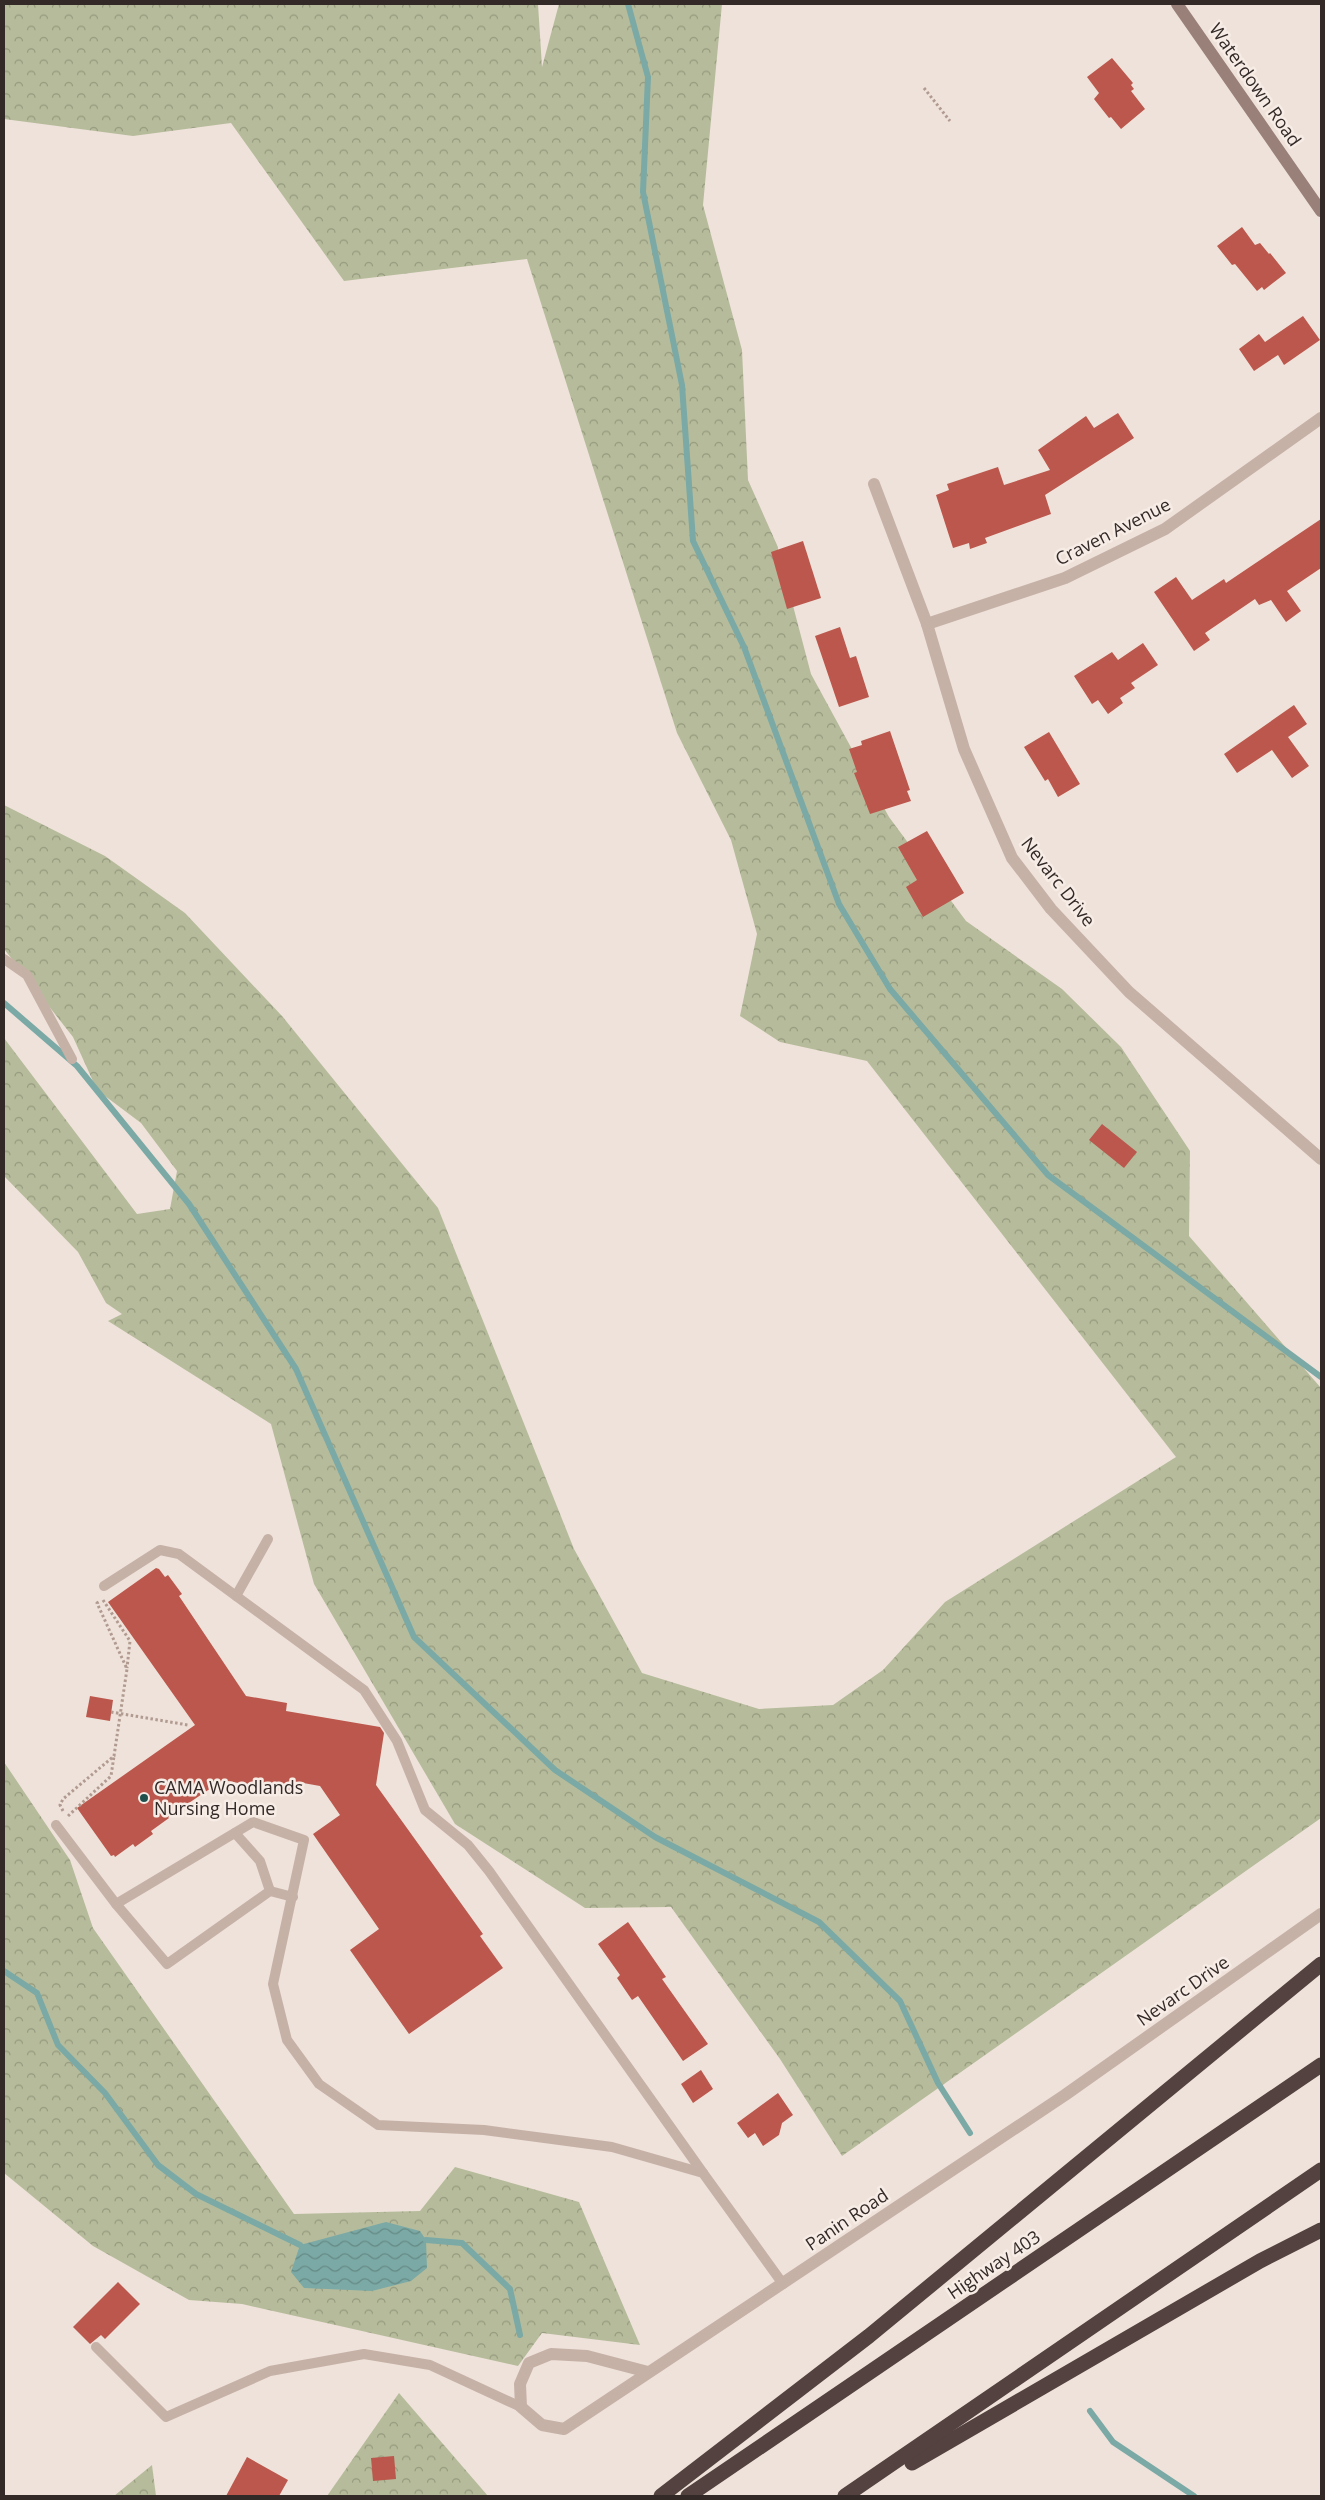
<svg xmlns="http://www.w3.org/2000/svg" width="1325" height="2500" font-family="'Open Sans',sans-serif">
  <defs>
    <pattern id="forest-crowns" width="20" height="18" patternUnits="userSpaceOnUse" patternTransform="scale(1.25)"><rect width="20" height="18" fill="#b6bc9b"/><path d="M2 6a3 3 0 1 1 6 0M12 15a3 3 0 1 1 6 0" fill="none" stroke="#95997e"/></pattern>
    <pattern id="water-waves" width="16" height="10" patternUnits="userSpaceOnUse" patternTransform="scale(1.25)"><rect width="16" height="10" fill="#7ba9a5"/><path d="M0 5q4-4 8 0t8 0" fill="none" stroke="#658a86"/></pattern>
  </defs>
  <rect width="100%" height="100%" fill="#efe2da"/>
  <g fill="url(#forest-crowns)">
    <path d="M 4,4 L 538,4 L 542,67 L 559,4 L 722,4 L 703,205 L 742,350 L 748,480 L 777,545 L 811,674 L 889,817 L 966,921 L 1062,989 L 1121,1047 L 1190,1151 L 1189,1236 L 1321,1388 L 1321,1818 L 842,2156 L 780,2059 L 671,1907 L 585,1908 L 455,1824 L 314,1584 L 271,1424 L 108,1321 L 122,1314 L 106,1303 L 78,1252 L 4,1176 L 4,1038 L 137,1214 L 170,1209 L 177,1171 L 141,1123 L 97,1090 L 73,1037 L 4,949 L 4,805 L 105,856 L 185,913 L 282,1016 L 438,1208 L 574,1549 L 642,1673 L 759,1709 L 833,1705 L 883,1670 L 945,1602 L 1176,1457 L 867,1061 L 780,1042 L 740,1016 L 757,934 L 731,840 L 677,733 L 527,259 L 344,281 L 231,123 L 133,136 L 4,119 Z"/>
    <path d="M 4,1762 L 70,1860 L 93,1928 L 294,2214 L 420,2211 L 455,2167 L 579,2202 L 640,2345 L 542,2333 L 518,2366 L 242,2304 L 189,2300 L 93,2246 L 4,2173 Z"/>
    <path d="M 399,2393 L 488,2496 L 327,2496 Z"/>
    <path d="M 152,2465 L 156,2496 L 114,2496 Z"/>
  </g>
  <path fill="url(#water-waves)" d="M 386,2222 L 420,2231 L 426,2240 L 427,2268 L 411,2281 L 372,2291 L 304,2288 L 291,2272 L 300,2245 Z"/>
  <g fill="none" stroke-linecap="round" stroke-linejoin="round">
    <g stroke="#7ba9a5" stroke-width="6">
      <path d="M 628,4 L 648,77 L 643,192 L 682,385 L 693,541 L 744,647 L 839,904 L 890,989 L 1048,1175 L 1321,1377"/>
      <path d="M 4,1003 L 77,1066 L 189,1204 L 296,1369 L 414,1637 L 555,1770 L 655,1837 L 819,1922 L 900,2001 L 938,2083 L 970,2133"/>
      <path d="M 4,1971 L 37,1993 L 58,2045 L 105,2093 L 158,2165 L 196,2194 L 300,2245"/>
      <path d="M 426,2240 L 462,2243 L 510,2289 L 520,2335"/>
      <path d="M 1090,2411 L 1113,2442 L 1194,2496"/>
    </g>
  </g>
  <g fill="#bb574c">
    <path d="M 1112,58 L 1133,83 L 1131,85 L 1134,89 L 1131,91 L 1145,109 L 1121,129 L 1111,117 L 1109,118 L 1094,99 L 1099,93 L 1087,77 Z"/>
    <path d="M 1242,227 L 1255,245 L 1260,243 L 1269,254 L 1270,253 L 1286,273 L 1264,290 L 1262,287 L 1257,291 L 1235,264 L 1232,265 L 1217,246 Z"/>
    <path d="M 1303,316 L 1320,340 L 1284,365 L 1278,355 L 1254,371 L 1239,349 L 1259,334 L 1265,342 Z"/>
    <path d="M 1118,413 L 1134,438 L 1045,495 L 1051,514 L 985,538 L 987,543 L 970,549 L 969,543 L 953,548 L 936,495 L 949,490 L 947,484 L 998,467 L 1004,485 L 1050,470 L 1038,450 L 1086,416 L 1094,428 Z"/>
    <path d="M 1321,519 L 1321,568 L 1287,591 L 1301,611 L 1286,622 L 1271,600 L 1259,605 L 1255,599 L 1205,633 L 1210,640 L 1194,651 L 1154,592 L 1176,577 L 1192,600 L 1224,579 L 1226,583 Z"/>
    <path d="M 803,541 L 821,598 L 787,609 L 771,552 Z"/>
    <path d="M 840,627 L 850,658 L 856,656 L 869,697 L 839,707 L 815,636 Z"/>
    <path d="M 1143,643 L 1158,665 L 1131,683 L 1135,688 L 1120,698 L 1123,703 L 1108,714 L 1098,700 L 1092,704 L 1074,676 L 1112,652 L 1118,660 Z"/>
    <path d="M 1294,705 L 1307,724 L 1288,737 L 1309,766 L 1292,778 L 1272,750 L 1237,773 L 1224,754 Z"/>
    <path d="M 890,731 L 910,790 L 907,791 L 911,801 L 870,814 L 854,773 L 857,772 L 849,749 L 862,745 L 861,741 Z"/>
    <path d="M 1049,732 L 1080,784 L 1058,797 L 1048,779 L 1045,781 L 1024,747 Z"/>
    <path d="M 927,831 L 964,893 L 923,917 L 906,887 L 917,880 L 898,847 Z"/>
    <path d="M 1102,1124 L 1137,1152 L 1124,1168 L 1089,1140 Z"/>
    <path d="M 156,1568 L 159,1569 L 165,1577 L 168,1575 L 182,1594 L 179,1596 L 246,1696 L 287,1703 L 286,1711 L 380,1727 L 384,1733 L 376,1785 L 483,1934 L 480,1936 L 503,1968 L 409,2034 L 350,1950 L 379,1929 L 313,1834 L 340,1815 L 320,1786 L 292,1781 L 290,1793 L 223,1780 L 168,1817 L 169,1818 L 151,1831 L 153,1834 L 135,1847 L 133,1844 L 115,1857 L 114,1855 L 111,1856 L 77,1808 L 195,1725 L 108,1602 Z"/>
    <path d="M 90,1696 L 113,1700 L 110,1721 L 86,1717 Z"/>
    <path d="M 628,1922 L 666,1977 L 662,1979 L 708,2044 L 683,2061 L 638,1996 L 632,2000 L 617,1978 L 620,1975 L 598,1944 Z"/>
    <path d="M 701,2070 L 713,2089 L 693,2103 L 681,2084 Z"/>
    <path d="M 778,2093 L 793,2115 L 782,2123 L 779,2135 L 763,2146 L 755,2133 L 748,2138 L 737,2123 Z"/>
    <path d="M 118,2282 L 140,2304 L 105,2339 L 101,2335 L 90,2344 L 73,2327 Z"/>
    <path d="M 394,2456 L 396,2479 L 373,2481 L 371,2458 Z"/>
    <path d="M 247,2457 L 288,2480 L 279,2496 L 226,2496 Z"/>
  </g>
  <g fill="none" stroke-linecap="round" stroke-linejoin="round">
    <g stroke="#b19b91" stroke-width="3" stroke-dasharray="2.5 2.5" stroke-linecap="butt">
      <path d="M 924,88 L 950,121"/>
      <path d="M 103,1600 L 130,1641 L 127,1668"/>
      <path d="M 111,1712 L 188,1725"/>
      <path d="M 63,1811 L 60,1805 L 63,1799 L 114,1756 L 127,1669 L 97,1603 L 100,1601"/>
      <path d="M 68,1816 L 111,1776 L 114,1756"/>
    </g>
    <g stroke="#c6b1a7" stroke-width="10">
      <path d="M 4,959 L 27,975 L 72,1059"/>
      <path d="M 104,1586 L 160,1550 L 179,1554 L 364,1690 L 397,1741 L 425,1810 L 468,1845 L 489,1871 L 703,2173"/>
      <path d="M 236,1596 L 268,1539"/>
      <path d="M 56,1825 L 116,1904 L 167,1964 L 270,1891 L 293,1897"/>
      <path d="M 235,1833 L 260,1861 L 270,1891"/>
      <path d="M 116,1904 L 253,1822 L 304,1840 L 273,1984 L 287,2040 L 319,2084 L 378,2125 L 484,2130 L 612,2147 L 703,2173 L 783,2284"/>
      <path d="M 96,2347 L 166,2417 L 270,2371 L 364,2354 L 430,2365 L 521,2407"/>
    </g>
    <g stroke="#c6b1a7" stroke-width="12">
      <path d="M 874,484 L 927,624 L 964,749 L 1012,858 L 1051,909 L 1129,992 L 1321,1159"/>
      <path d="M 927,624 L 1065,578 L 1165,529 L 1321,418"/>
      <path d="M 648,2372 L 587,2356 L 551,2354 L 529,2363 L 520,2384 L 521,2407 L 542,2425 L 564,2429 L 1065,2095 L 1321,1914"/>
    </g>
    <path stroke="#998079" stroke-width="12" d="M 1177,4 L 1321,211"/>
    <g stroke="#53423f" stroke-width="15">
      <path d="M 912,2463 L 1260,2261 L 1321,2230"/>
      <path d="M 661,2496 L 869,2336 L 1321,1964"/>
      <path d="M 688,2496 L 1321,2065"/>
      <path d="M 845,2496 L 1321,2170"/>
    </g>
  </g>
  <circle fill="#20504d" stroke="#f7ede6" stroke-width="2" cx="144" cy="1798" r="5"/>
  <g text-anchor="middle" stroke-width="5" stroke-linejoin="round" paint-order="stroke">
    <g font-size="18" fill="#332927" stroke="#f7ede6">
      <text transform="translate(1255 85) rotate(55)" y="6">Waterdown Road</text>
      <text transform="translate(1113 532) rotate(-27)" y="6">Craven Avenue</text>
      <text transform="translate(1058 882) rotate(52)" y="6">Nevarc Drive</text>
      <text transform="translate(1183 1991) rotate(-35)" y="6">Nevarc Drive</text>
      <text transform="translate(847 2220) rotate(-34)" y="6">Panin Road</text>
      <text transform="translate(994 2265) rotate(-34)" y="6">Highway 403</text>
    </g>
    <g font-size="18" fill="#332927" stroke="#f7ede6" text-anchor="start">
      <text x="154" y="1794">CAMA Woodlands<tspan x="154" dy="21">Nursing Home</tspan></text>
    </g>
  </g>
  <rect width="1325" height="2500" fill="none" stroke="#332927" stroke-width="10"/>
</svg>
